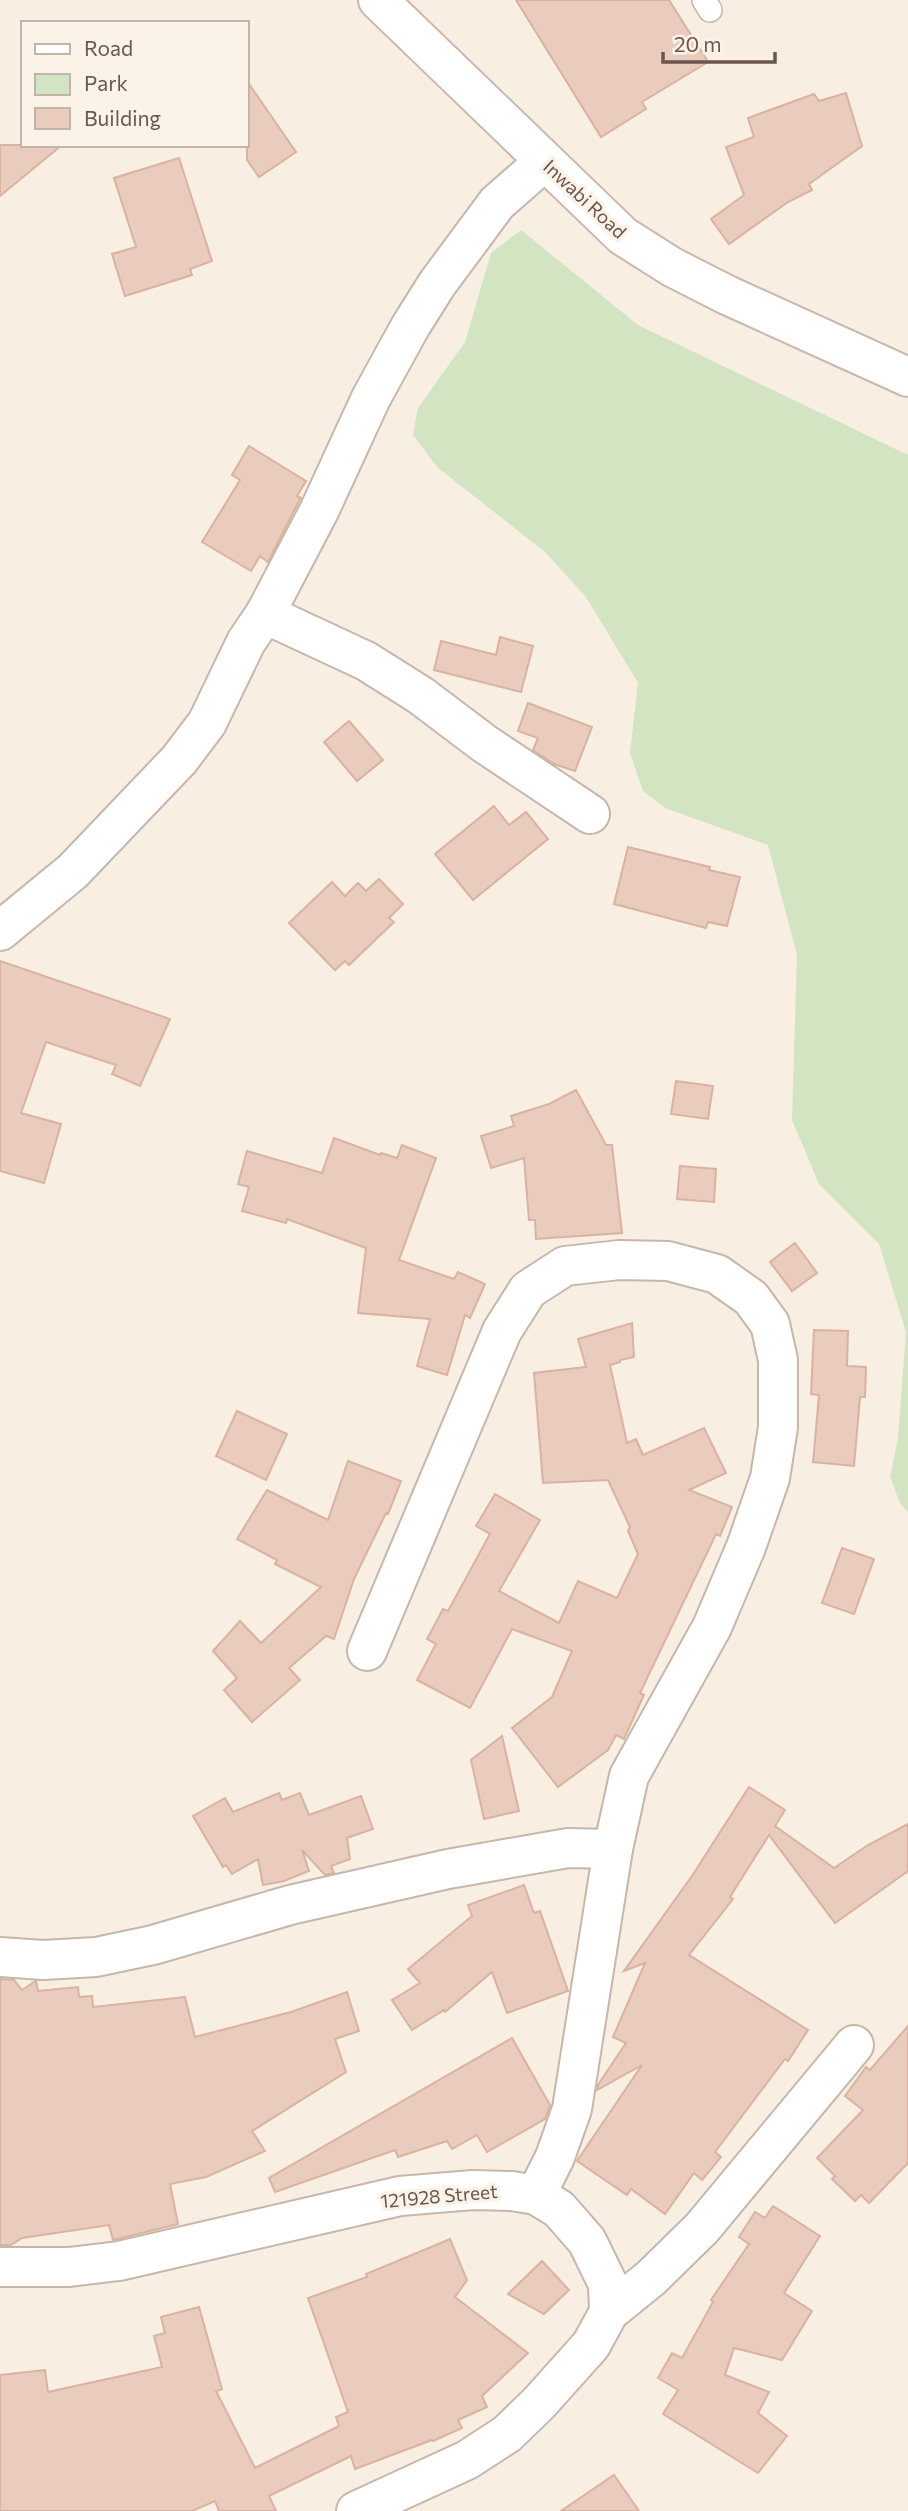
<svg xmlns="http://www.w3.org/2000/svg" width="908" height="2511" font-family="Commissioner,sans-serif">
  <rect width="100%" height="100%" fill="#f8eee2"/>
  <path fill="#d3e4c3" d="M 521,230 L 638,325 L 908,455 L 908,1512 L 900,1503 L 890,1477 L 898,1438 L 906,1332 L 879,1244 L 819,1184 L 792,1120 L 797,955 L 768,845 L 665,808 L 643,791 L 630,753 L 638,683 L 586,597 L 545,552 L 437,467 L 413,435 L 418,408 L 465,342 L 491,253 Z"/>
  <g fill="#eaccbe" stroke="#dab2a0" stroke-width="2">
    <path d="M 516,0 L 669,0 L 708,62 L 642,102 L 646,109 L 601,137 Z"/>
    <path d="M 247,81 L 296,152 L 259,177 L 247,160 Z"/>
    <path d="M 846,93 L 862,146 L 809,184 L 812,190 L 788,202 L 729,244 L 711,219 L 744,195 L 726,147 L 754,137 L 748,118 L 814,94 L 819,101 Z"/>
    <path d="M 0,145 L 62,145 L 0,196 Z"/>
    <path d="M 179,158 L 212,261 L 190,269 L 192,275 L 125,296 L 112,254 L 136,247 L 114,178 Z"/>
    <path d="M 249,446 L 306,481 L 297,496 L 301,498 L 299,501 L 268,562 L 260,556 L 251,571 L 202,542 L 240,480 L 232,475 Z"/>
    <path d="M 500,637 L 533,646 L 521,692 L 434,670 L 441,641 L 496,655 Z"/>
    <path d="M 528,703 L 592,727 L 575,771 L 554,764 L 533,750 L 538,738 L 518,731 Z"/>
    <path d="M 349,721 L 383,760 L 357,781 L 324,742 Z"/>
    <path d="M 494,806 L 509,825 L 526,812 L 548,839 L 473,900 L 435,854 Z"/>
    <path d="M 628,847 L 710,867 L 709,870 L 740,877 L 727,926 L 708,922 L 706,928 L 614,904 Z"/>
    <path d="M 379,879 L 403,904 L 389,918 L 394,922 L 349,965 L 345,961 L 335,970 L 289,923 L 332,882 L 345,896 L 358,883 L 366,891 Z"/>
    <path d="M 0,961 L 170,1019 L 140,1086 L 112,1074 L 116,1065 L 46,1042 L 21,1113 L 61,1124 L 44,1183 L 0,1171 Z"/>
    <path d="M 676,1081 L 713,1086 L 708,1119 L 671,1114 Z"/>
    <path d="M 576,1090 L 606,1145 L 612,1145 L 622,1233 L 536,1239 L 535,1220 L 529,1220 L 524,1158 L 491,1168 L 481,1136 L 514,1126 L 511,1116 L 549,1104 Z"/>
    <path d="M 334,1138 L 380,1155 L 381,1153 L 397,1158 L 402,1145 L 436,1158 L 399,1260 L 454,1279 L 458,1272 L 485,1284 L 470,1318 L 465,1315 L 447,1375 L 417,1366 L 430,1319 L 358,1313 L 366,1248 L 287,1219 L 286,1223 L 242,1211 L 249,1187 L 238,1184 L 247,1151 L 322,1173 Z"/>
    <path d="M 680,1166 L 716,1169 L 714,1202 L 677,1199 Z"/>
    <path d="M 795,1243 L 817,1273 L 792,1291 L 770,1262 Z"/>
    <path d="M 632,1323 L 634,1357 L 620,1360 L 620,1362 L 610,1365 L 627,1443 L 636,1439 L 643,1455 L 704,1428 L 726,1473 L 689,1490 L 732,1507 L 720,1536 L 716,1534 L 640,1693 L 644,1695 L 624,1739 L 616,1735 L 608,1750 L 558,1787 L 512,1728 L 552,1697 L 572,1651 L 512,1629 L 470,1708 L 417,1680 L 436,1644 L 427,1639 L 443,1609 L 448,1611 L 490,1534 L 476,1526 L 495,1494 L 540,1520 L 499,1591 L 559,1623 L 578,1581 L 617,1598 L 638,1554 L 628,1531 L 630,1527 L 608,1480 L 543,1483 L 534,1373 L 586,1367 L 578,1339 Z"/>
    <path d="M 814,1330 L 848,1331 L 847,1366 L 866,1367 L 865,1397 L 860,1397 L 854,1466 L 813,1462 L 819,1395 L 811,1394 Z"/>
    <path d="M 237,1411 L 287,1434 L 266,1480 L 216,1456 Z"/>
    <path d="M 348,1461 L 401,1481 L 388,1514 L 386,1513 L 354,1579 L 334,1639 L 326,1636 L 289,1668 L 300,1680 L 252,1722 L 224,1690 L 237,1678 L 213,1651 L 240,1621 L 261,1643 L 321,1587 L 275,1564 L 277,1560 L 237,1539 L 267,1490 L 328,1520 Z"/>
    <path d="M 842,1548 L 874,1559 L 854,1614 L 822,1603 Z"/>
    <path d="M 502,1736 L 519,1811 L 484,1819 L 471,1760 Z"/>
    <path d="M 749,1787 L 785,1810 L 775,1826 L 834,1868 L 868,1845 L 908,1824 L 908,1871 L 835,1923 L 769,1835 L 730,1897 L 733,1899 L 689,1955 L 808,2030 L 788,2061 L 785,2059 L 715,2152 L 721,2157 L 702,2180 L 694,2173 L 665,2214 L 631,2189 L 627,2195 L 577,2161 L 642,2065 L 597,2090 L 598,2085 L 626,2043 L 613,2037 L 645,1963 L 624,1971 L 692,1876 Z"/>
    <path d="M 279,1793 L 282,1800 L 300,1793 L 309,1815 L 361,1796 L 373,1829 L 347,1838 L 350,1859 L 331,1866 L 334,1873 L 325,1875 L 302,1850 L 309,1871 L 284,1881 L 263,1885 L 258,1859 L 232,1874 L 226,1865 L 223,1867 L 193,1816 L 225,1798 L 233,1812 Z"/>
    <path d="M 524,1885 L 534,1913 L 540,1911 L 568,1991 L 507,2013 L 492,1972 L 445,2012 L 444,2010 L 412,2030 L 392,2000 L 420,1983 L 408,1969 L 472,1916 L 468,1905 Z"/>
    <path d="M 0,1979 L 14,1980 L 22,1990 L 36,1981 L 38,1991 L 78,1987 L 79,1997 L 92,1996 L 93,2007 L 185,1997 L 195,2037 L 291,2012 L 347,1992 L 359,2031 L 335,2039 L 346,2072 L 252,2131 L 265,2151 L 206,2177 L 170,2184 L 178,2224 L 113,2240 L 109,2225 L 22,2238 L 11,2245 L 0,2245 Z"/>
    <path d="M 908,2026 L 908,2163 L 869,2203 L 861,2195 L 855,2201 L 832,2179 L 835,2176 L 817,2158 L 863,2110 L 845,2096 L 866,2067 L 870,2070 Z"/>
    <path d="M 512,2038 L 550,2105 L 545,2119 L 487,2152 L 477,2135 L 452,2149 L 447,2141 L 398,2157 L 395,2150 L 275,2192 L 269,2178 Z"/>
    <path d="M 773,2206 L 820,2236 L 784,2293 L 812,2311 L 782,2360 L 734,2348 L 725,2375 L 769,2392 L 758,2413 L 787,2436 L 758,2473 L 663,2414 L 678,2390 L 658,2378 L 672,2353 L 682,2358 L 713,2302 L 711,2300 L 749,2244 L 739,2237 L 755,2212 L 765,2218 Z"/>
    <path d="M 450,2239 L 467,2280 L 455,2297 L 528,2353 L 482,2396 L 487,2407 L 458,2420 L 462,2428 L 433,2441 L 432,2440 L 355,2469 L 351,2456 L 269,2496 L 276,2511 L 219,2511 L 215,2501 L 192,2511 L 0,2511 L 0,2375 L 45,2370 L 48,2392 L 162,2367 L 154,2336 L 165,2333 L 161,2317 L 199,2307 L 222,2389 L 216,2391 L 255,2468 L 339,2426 L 336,2417 L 348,2412 L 308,2298 L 367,2277 L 366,2274 Z"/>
    <path d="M 542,2261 L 569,2290 L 544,2314 L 508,2294 Z"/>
    <path d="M 614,2475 L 639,2511 L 561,2511 Z"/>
  </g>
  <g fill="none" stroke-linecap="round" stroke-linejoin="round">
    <g stroke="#c7b6ab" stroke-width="26">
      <path id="lane" d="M 704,0 L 710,10"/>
    </g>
    <g stroke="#c7b6ab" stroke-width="42">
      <g id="street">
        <path d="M 265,614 L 366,661 L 420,695 L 485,744 L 590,814"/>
        <path d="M 0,931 L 73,871 L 179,760 L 207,723 L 246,642 L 265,614 L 319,511 L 371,398 L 410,327 L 437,284 L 497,203 L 545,161"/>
        <path d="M 367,1651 L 502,1331 L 528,1290 L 565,1266 L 619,1260 L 668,1261 L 717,1274 L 751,1298 L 770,1324 L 778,1360 L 778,1427 L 770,1478 L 746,1547 L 712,1627 L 629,1776 L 613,1849 L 572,2109 L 555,2157 L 536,2195"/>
        <path d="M 0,1957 L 43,1960 L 96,1957 L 153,1945 L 290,1905 L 448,1869 L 568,1848 L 613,1849"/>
        <path d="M 0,2267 L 69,2267 L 119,2261 L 400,2196 L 473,2190 L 512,2191 L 536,2195 L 559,2209 L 587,2241 L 608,2284 L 609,2312 L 591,2345 L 539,2403 L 507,2434 L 467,2460 L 356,2511"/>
        <path d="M 609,2312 L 651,2278 L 702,2228 L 854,2045"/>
      </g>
    </g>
    <g stroke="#ccb7ac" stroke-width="42">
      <path id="secondary" d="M 378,0 L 623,236 L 672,267 L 727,295 L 908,377"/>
    </g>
    <use href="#lane" stroke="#fff" stroke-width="23"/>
    <use href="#street" stroke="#fff" stroke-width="38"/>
    <use href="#secondary" stroke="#fff" stroke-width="38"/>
  </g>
  <g text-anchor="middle" stroke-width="7" stroke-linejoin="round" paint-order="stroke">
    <g font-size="19" fill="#6d554c" stroke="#fcf3e8">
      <text transform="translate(585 199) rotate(43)" y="7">Inwabi Road</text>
      <text transform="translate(439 2196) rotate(-5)" y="7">121928 Street</text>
    </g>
  </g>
  <rect x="21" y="21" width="228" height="126" fill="#fcf3e8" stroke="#c3b4aa" stroke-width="2"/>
  <rect x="35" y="44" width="35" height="10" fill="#ffffff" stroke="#c3b4aa" stroke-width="2"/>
  <text x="84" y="56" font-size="21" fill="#6d554c">Road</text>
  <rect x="35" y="74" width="35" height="21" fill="#d3e4c3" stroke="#c3b4aa" stroke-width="2"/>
  <text x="84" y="91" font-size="21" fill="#6d554c">Park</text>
  <rect x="35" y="108" width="35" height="21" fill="#eaccbe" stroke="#c3b4aa" stroke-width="2"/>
  <text x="84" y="126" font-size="21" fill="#6d554c">Building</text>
  <path d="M663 52v10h112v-10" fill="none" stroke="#6d554c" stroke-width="3.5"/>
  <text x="674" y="52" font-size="21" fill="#6d554c" stroke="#fcf3e8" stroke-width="5" paint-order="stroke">20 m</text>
</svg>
